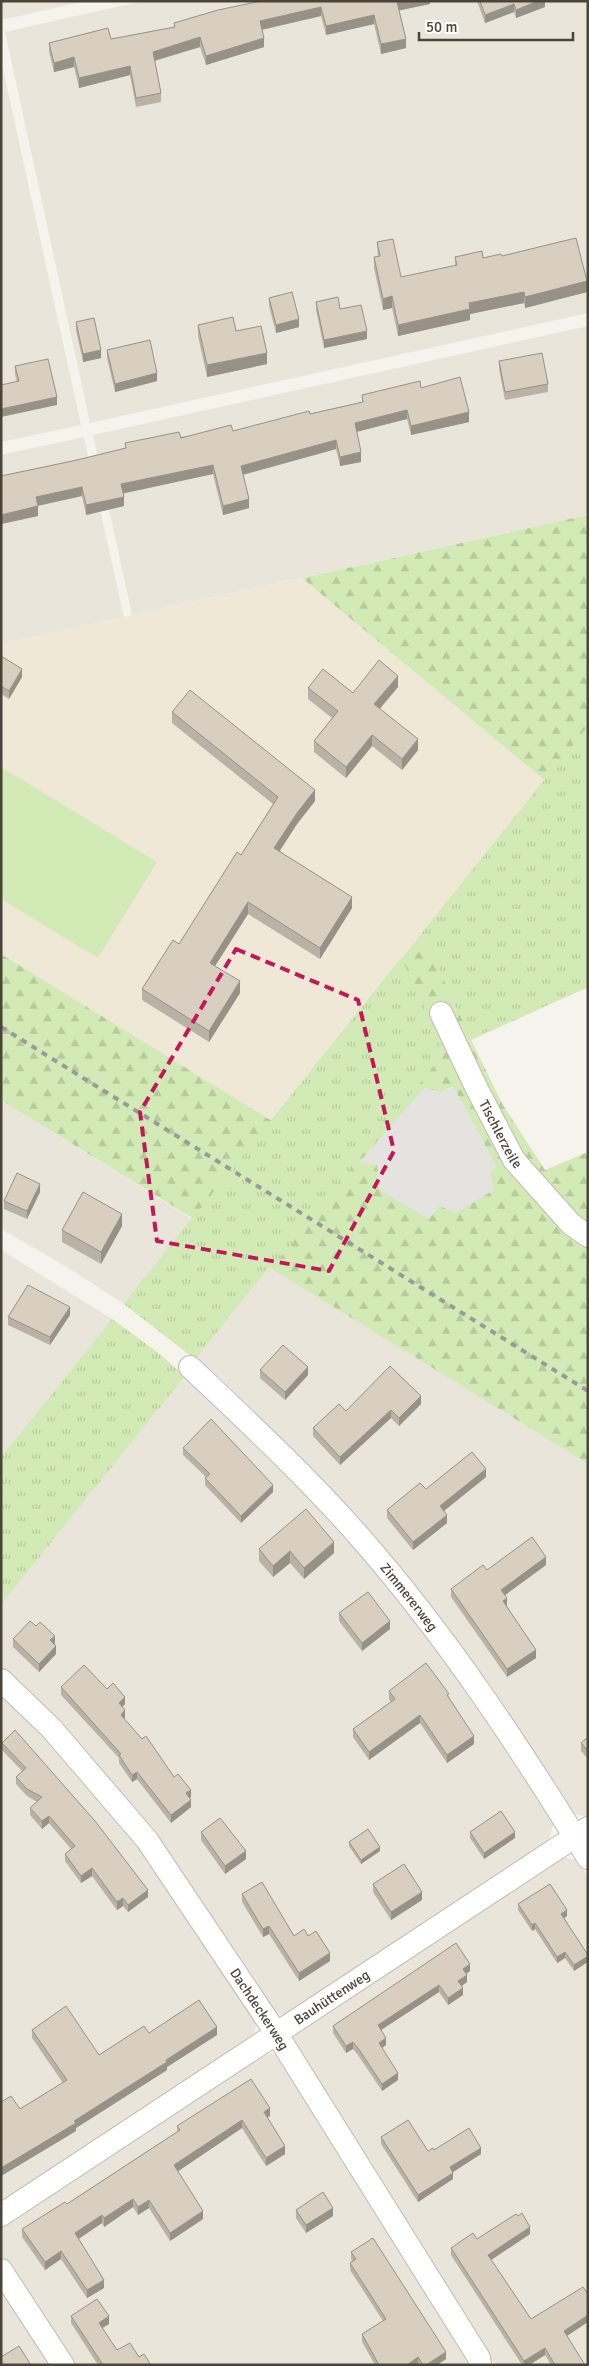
<svg xmlns="http://www.w3.org/2000/svg" width="589" height="2366" font-family="Signika,sans-serif">
  <defs>
    <pattern id="forest-firs" width="22" height="20" patternUnits="userSpaceOnUse" patternTransform="scale(1.25)"><rect width="22" height="20" fill="#d2eab5"/><path d="M5 1l3.5 6h-7zM16 11l3.5 6h-7z" fill="#b6ca9c"/></pattern>
    <pattern id="park-tufts" width="24" height="20" patternUnits="userSpaceOnUse" patternTransform="scale(1.25)"><rect width="24" height="20" fill="#d2eab5"/><path d="M3 7l-1-3M5 7V3M7 7l1-3M15 17l-1-3M17 17v-4M19 17l1-3" fill="none" stroke="#b6ca9c"/></pattern>
  </defs>
  <rect width="100%" height="100%" fill="#f6f3ec"/>
  <g fill="#eae5da">
    <path d="M 1,1 L 85,1 L 2,20 Z"/>
    <path d="M 143,1 L 588,1 L 588,313 L 90,423 L 5,32 Z"/>
    <path d="M 1,60 L 81,425 L 1,442 Z"/>
    <path d="M 588,326 L 588,515 L 132,615 L 93,435 Z"/>
    <path d="M 84,437 L 124,617 L 1,644 L 1,455 Z"/>
    <path d="M 1,1100 L 192,1219 L 124,1304 L 67,1267 L 1,1229 Z"/>
    <path d="M 1,1250 L 112,1319 L 1,1457 Z"/>
    <path d="M 269,1266 L 588,1464 L 588,1817 L 569,1813 L 372,1537 L 308,1465 L 195,1359 Z"/>
    <path d="M 185,1376 L 224,1410 L 340,1527 L 468,1687 L 554,1822 L 548,1843 L 288,2016 L 268,2012 L 1,1671 L 1,1605 Z"/>
    <path d="M 1,1689 L 107,1802 L 257,2019 L 254,2036 L 1,2204 Z"/>
    <path d="M 562,1857 L 577,1860 L 588,1876 L 588,2365 L 500,2365 L 488,2359 L 291,2040 L 293,2034 Z"/>
    <path d="M 265,2053 L 280,2055 L 475,2360 L 469,2365 L 69,2365 L 1,2260 L 1,2224 Z"/>
    <path d="M 1,2281 L 55,2365 L 1,2365 Z"/>
  </g>
  <path fill="#efe8d6" d="M 302,578 L 544,780 L 272,1122 L 1,954 L 1,644 Z"/>
  <path fill="#d2eab5" d="M 1,767 L 157,862 L 98,958 L 1,899 Z"/>
  <path fill="url(#forest-firs)" fill-rule="evenodd" d="M 588,515 L 588,987 L 471,1040 L 503,1105 L 545,1170 L 588,1152 L 588,1464 L 269,1267 L 195,1359 L 124,1304 L 192,1218 L 1,1100 L 1,954 L 272,1121 L 544,780 L 302,578 ZM 453,1086 L 496,1166 L 489,1174 L 494,1190 L 440,1206 L 381,1191 L 377,1165 L 360,1162 L 442,1092 Z"/>
  <g fill="url(#park-tufts)">
    <path d="M 588,726 L 588,987 L 471,1039 L 422,933 Z"/>
    <path d="M 401,958 L 430,1016 L 444,1053 L 272,1268 L 269,1267 L 195,1359 L 124,1304 Z"/>
    <path d="M 112,1319 L 156,1351 L 185,1376 L 1,1605 L 1,1457 Z"/>
  </g>
  <path fill="#e5e3e0" d="M 453,1086 L 496,1166 L 489,1174 L 494,1190 L 456,1213 L 440,1206 L 429,1219 L 381,1191 L 377,1165 L 359,1162 L 424,1088 L 442,1092 Z"/>
  <g fill="none" stroke-linecap="round" stroke-linejoin="round">
    <g stroke="#c2bbae" stroke-width="24">
      <g id="minor">
        <path id="s1" d="M 441,1013 L 476,1087 L 514,1160 L 571,1224 L 588,1236"/>
        <path id="s2" d="M 190,1367 C 248,1422 306,1476 358,1535 C 446,1635 519,1746 588,1858"/>
        <path id="s3" d="M 1,1680 L 51,1728 L 147,1840 L 276,2033 L 479,2358 L 480,2365"/>
        <path id="s4" d="M 1,2215 L 588,1828"/>
        <path d="M 1,2270 L 63,2365"/>
      </g>
    </g>
    <use href="#minor" stroke="#fff" stroke-width="22"/>
    <path stroke="#9a9a9a" stroke-width="4" stroke-dasharray="6 6" stroke-linecap="butt" d="M 1,1027 L 588,1391"/>
  </g>
  <g fill="#bab2a6">
    <path d="M 430,1 L 430,4 L 399,10 L 406,48 L 381,54 L 374,24 L 326,35 L 321,16 L 262,30 L 264,47 L 206,65 L 200,47 L 155,61 L 161,93 L 161,102 L 136,107 L 130,75 L 79,88 L 74,67 L 54,72 L 49,52 L 49,43 L 111,39 L 174,27 L 174,23 L 218,10 Z"/>
    <path d="M 477,1 L 545,1 L 545,7 L 516,18 L 514,12 L 485,23 Z"/>
    <path d="M 377,242 L 401,277 L 455,266 L 455,257 L 483,258 L 502,256 L 587,292 L 525,308 L 524,303 L 470,314 L 470,320 L 398,336 L 392,308 L 383,310 L 374,268 L 374,257 L 378,257 Z"/>
    <path d="M 269,298 L 299,327 L 276,333 L 269,306 Z"/>
    <path d="M 316,302 L 340,309 L 367,339 L 324,348 L 316,310 Z"/>
    <path d="M 76,322 L 101,358 L 83,362 L 76,330 Z"/>
    <path d="M 198,325 L 236,331 L 267,364 L 207,377 L 198,336 Z"/>
    <path d="M 107,350 L 157,381 L 115,392 L 107,358 Z"/>
    <path d="M 499,361 L 548,384 L 548,392 L 505,400 L 499,369 Z"/>
    <path d="M 15,366 L 57,405 L 17,382 L 15,374 Z"/>
    <path d="M 421,388 L 469,422 L 411,435 L 407,419 L 357,432 L 361,462 L 340,466 L 336,449 L 243,475 L 249,508 L 223,515 L 213,474 L 123,493 L 124,506 L 86,515 L 82,496 L 38,506 L 38,516 L 1,524 L 1,476 L 77,460 L 125,448 L 125,443 L 233,431 L 362,402 L 362,395 Z"/>
    <path d="M 1,656 L 22,677 L 9,699 L 1,694 Z"/>
    <path d="M 398,687 L 380,709 L 418,750 L 402,770 L 372,746 L 346,778 L 314,752 L 314,741 L 332,718 L 308,699 L 308,688 L 353,693 Z"/>
    <path d="M 172,712 L 315,801 L 297,824 L 280,851 L 352,908 L 320,959 L 248,914 L 215,966 L 240,993 L 209,1042 L 142,1000 L 142,989 L 179,944 L 241,855 L 273,804 L 172,723 Z"/>
    <path d="M 40,1192 L 27,1219 L 4,1209 L 4,1201 Z"/>
    <path d="M 122,1226 L 101,1264 L 62,1242 L 62,1230 Z"/>
    <path d="M 70,1315 L 50,1345 L 8,1325 L 8,1317 Z"/>
    <path d="M 260,1370 L 308,1375 L 285,1400 L 260,1378 Z"/>
    <path d="M 421,1404 L 399,1426 L 391,1418 L 340,1465 L 313,1436 L 313,1428 L 346,1411 Z"/>
    <path d="M 183,1448 L 273,1492 L 241,1523 L 205,1485 L 205,1478 L 206,1477 L 183,1455 Z"/>
    <path d="M 486,1477 L 444,1511 L 447,1523 L 413,1550 L 387,1518 L 387,1510 L 426,1489 Z"/>
    <path d="M 259,1549 L 334,1553 L 304,1579 L 290,1563 L 273,1577 L 259,1561 Z"/>
    <path d="M 546,1565 L 505,1595 L 507,1606 L 536,1658 L 507,1677 L 451,1597 L 451,1589 L 487,1570 Z"/>
    <path d="M 339,1613 L 390,1629 L 362,1651 L 339,1621 Z"/>
    <path d="M 13,1639 L 55,1644 L 56,1654 L 39,1672 L 13,1647 Z"/>
    <path d="M 61,1687 L 107,1689 L 125,1704 L 123,1707 L 125,1718 L 124,1719 L 174,1777 L 191,1797 L 190,1798 L 191,1807 L 171,1823 L 137,1779 L 132,1782 L 119,1763 L 119,1758 L 61,1695 Z"/>
    <path d="M 389,1691 L 449,1697 L 474,1744 L 447,1763 L 420,1723 L 369,1760 L 353,1737 L 353,1729 L 391,1702 L 389,1699 Z"/>
    <path d="M 588,1737 L 588,1759 L 581,1751 L 581,1743 Z"/>
    <path d="M 2,1743 L 148,1897 L 128,1912 L 123,1906 L 117,1910 L 92,1876 L 81,1883 L 65,1861 L 65,1854 L 71,1849 L 49,1823 L 42,1829 L 30,1815 L 30,1808 L 37,1802 L 27,1796 L 16,1784 L 16,1777 L 22,1771 L 2,1750 Z"/>
    <path d="M 201,1832 L 246,1859 L 225,1874 L 201,1840 Z"/>
    <path d="M 470,1832 L 515,1838 L 484,1859 L 470,1838 Z"/>
    <path d="M 349,1842 L 380,1851 L 361,1864 L 349,1846 Z"/>
    <path d="M 373,1884 L 422,1900 L 391,1920 L 373,1892 Z"/>
    <path d="M 242,1894 L 294,1936 L 308,1936 L 330,1961 L 299,1981 L 269,1934 L 263,1937 L 242,1902 Z"/>
    <path d="M 518,1904 L 567,1916 L 564,1918 L 588,1955 L 574,1971 L 565,1958 L 557,1963 L 535,1929 L 532,1931 L 518,1910 Z"/>
    <path d="M 470,1971 L 466,1974 L 467,1982 L 462,1986 L 463,1995 L 448,2005 L 439,1992 L 381,2030 L 386,2045 L 382,2048 L 398,2080 L 382,2091 L 358,2055 L 353,2049 L 346,2053 L 333,2033 L 333,2026 Z"/>
    <path d="M 32,2030 L 99,2055 L 149,2033 L 217,2035 L 167,2067 L 167,2070 L 76,2128 L 76,2131 L 1,2176 L 1,2102 L 20,2109 L 63,2083 L 32,2038 Z"/>
    <path d="M 270,2116 L 267,2118 L 285,2154 L 266,2166 L 242,2128 L 178,2171 L 203,2219 L 170,2241 L 149,2208 L 138,2215 L 133,2207 L 104,2227 L 102,2223 L 79,2239 L 104,2288 L 87,2298 L 61,2259 L 45,2270 L 22,2237 L 22,2229 L 67,2204 L 177,2132 L 177,2126 Z"/>
    <path d="M 381,2137 L 428,2151 L 434,2150 L 481,2154 L 453,2172 L 453,2179 L 418,2202 L 381,2144 Z"/>
    <path d="M 296,2210 L 333,2216 L 306,2233 L 296,2218 Z"/>
    <path d="M 530,2234 L 491,2260 L 531,2319 L 567,2336 L 585,2365 L 551,2365 L 545,2355 L 529,2365 L 522,2365 L 451,2255 L 451,2248 L 477,2239 Z"/>
    <path d="M 351,2252 L 446,2359 L 437,2365 L 375,2365 L 362,2342 L 362,2334 L 383,2321 L 350,2270 L 350,2263 L 352,2261 L 351,2259 Z"/>
    <path d="M 71,2316 L 109,2324 L 102,2328 L 117,2350 L 139,2357 L 151,2365 L 98,2365 L 71,2323 Z"/>
  </g>
  <g fill="#979187">
    <path d="M 430,1 L 430,4 L 397,11 L 397,2 Z"/>
    <path d="M 538,1 L 545,1 L 545,7 L 516,18 L 516,10 Z"/>
    <path d="M 514,4 L 514,12 L 485,23 L 485,15 Z"/>
    <path d="M 321,7 L 321,16 L 260,30 L 260,21 Z"/>
    <path d="M 374,15 L 374,24 L 326,35 L 326,26 Z"/>
    <path d="M 200,37 L 200,47 L 153,61 L 153,52 Z"/>
    <path d="M 264,38 L 264,47 L 206,65 L 206,56 Z"/>
    <path d="M 406,39 L 406,48 L 381,54 L 381,44 Z"/>
    <path d="M 74,57 L 74,67 L 54,72 L 54,63 Z"/>
    <path d="M 130,66 L 130,75 L 79,88 L 79,78 Z"/>
    <path d="M 587,281 L 587,292 L 525,308 L 525,297 Z"/>
    <path d="M 524,292 L 524,303 L 470,314 L 470,320 L 398,336 L 398,325 L 469,303 Z"/>
    <path d="M 392,296 L 392,308 L 383,310 L 383,299 Z"/>
    <path d="M 299,319 L 299,327 L 276,333 L 276,325 Z"/>
    <path d="M 367,331 L 367,339 L 324,348 L 324,340 Z"/>
    <path d="M 101,350 L 101,358 L 83,362 L 83,354 Z"/>
    <path d="M 267,353 L 267,364 L 207,377 L 207,365 Z"/>
    <path d="M 157,373 L 157,381 L 115,392 L 115,384 Z"/>
    <path d="M 57,397 L 57,405 L 1,417 L 1,409 Z"/>
    <path d="M 407,410 L 407,419 L 355,432 L 355,423 Z"/>
    <path d="M 469,412 L 469,422 L 411,435 L 411,426 Z"/>
    <path d="M 336,440 L 336,449 L 241,475 L 241,466 Z"/>
    <path d="M 361,452 L 361,462 L 340,466 L 340,457 Z"/>
    <path d="M 213,465 L 213,474 L 121,494 L 121,484 Z"/>
    <path d="M 82,487 L 82,496 L 36,506 L 36,497 Z"/>
    <path d="M 124,497 L 124,506 L 86,515 L 86,505 Z"/>
    <path d="M 249,499 L 249,508 L 223,515 L 223,506 Z"/>
    <path d="M 38,506 L 38,516 L 1,524 L 1,515 Z"/>
    <path d="M 22,669 L 22,677 L 9,699 L 9,691 Z"/>
    <path d="M 398,676 L 398,687 L 374,715 L 374,704 Z"/>
    <path d="M 372,735 L 372,746 L 346,778 L 346,767 Z"/>
    <path d="M 418,739 L 418,750 L 402,770 L 402,759 Z"/>
    <path d="M 315,790 L 315,801 L 297,824 L 274,859 L 274,848 L 297,813 Z"/>
    <path d="M 352,897 L 352,908 L 320,959 L 320,948 Z"/>
    <path d="M 248,902 L 248,914 L 210,974 L 210,963 Z"/>
    <path d="M 240,981 L 240,993 L 209,1042 L 209,1031 Z"/>
    <path d="M 40,1184 L 40,1192 L 27,1219 L 27,1211 Z"/>
    <path d="M 122,1214 L 122,1226 L 101,1264 L 101,1252 Z"/>
    <path d="M 70,1307 L 70,1315 L 50,1345 L 50,1337 Z"/>
    <path d="M 308,1367 L 308,1375 L 285,1400 L 285,1392 Z"/>
    <path d="M 421,1396 L 421,1404 L 399,1426 L 399,1418 Z"/>
    <path d="M 391,1410 L 391,1418 L 340,1465 L 340,1457 Z"/>
    <path d="M 486,1469 L 486,1477 L 440,1514 L 440,1506 Z"/>
    <path d="M 273,1485 L 273,1492 L 241,1523 L 241,1516 Z"/>
    <path d="M 447,1515 L 447,1523 L 413,1550 L 413,1542 Z"/>
    <path d="M 334,1542 L 334,1553 L 304,1579 L 304,1568 Z"/>
    <path d="M 290,1551 L 290,1563 L 273,1577 L 273,1566 Z"/>
    <path d="M 546,1557 L 546,1565 L 501,1598 L 501,1590 Z"/>
    <path d="M 507,1598 L 507,1606 L 503,1601 Z"/>
    <path d="M 390,1621 L 390,1629 L 362,1651 L 362,1643 Z"/>
    <path d="M 55,1636 L 55,1644 L 50,1648 L 50,1640 Z"/>
    <path d="M 56,1646 L 56,1654 L 39,1672 L 39,1664 Z"/>
    <path d="M 536,1650 L 536,1658 L 507,1677 L 507,1669 Z"/>
    <path d="M 125,1697 L 125,1704 L 119,1710 L 119,1703 Z"/>
    <path d="M 125,1710 L 125,1718 L 121,1723 L 121,1715 Z"/>
    <path d="M 420,1715 L 420,1723 L 369,1760 L 369,1752 Z"/>
    <path d="M 474,1736 L 474,1744 L 447,1763 L 447,1755 Z"/>
    <path d="M 137,1772 L 137,1779 L 132,1782 L 132,1775 Z"/>
    <path d="M 191,1790 L 191,1797 L 186,1801 L 186,1793 Z"/>
    <path d="M 191,1800 L 191,1807 L 171,1823 L 171,1815 Z"/>
    <path d="M 49,1816 L 49,1823 L 42,1829 L 42,1821 Z"/>
    <path d="M 515,1832 L 515,1838 L 484,1859 L 484,1853 Z"/>
    <path d="M 380,1847 L 380,1851 L 361,1864 L 361,1860 Z"/>
    <path d="M 246,1851 L 246,1859 L 225,1874 L 225,1866 Z"/>
    <path d="M 92,1868 L 92,1876 L 81,1883 L 81,1876 Z"/>
    <path d="M 148,1890 L 148,1897 L 128,1912 L 128,1905 Z"/>
    <path d="M 422,1892 L 422,1900 L 391,1920 L 391,1912 Z"/>
    <path d="M 123,1898 L 123,1906 L 117,1910 L 117,1902 Z"/>
    <path d="M 567,1910 L 567,1916 L 561,1920 L 561,1914 Z"/>
    <path d="M 535,1923 L 535,1929 L 532,1931 L 532,1925 Z"/>
    <path d="M 269,1926 L 269,1934 L 263,1937 L 263,1929 Z"/>
    <path d="M 565,1952 L 565,1958 L 557,1963 L 557,1957 Z"/>
    <path d="M 330,1953 L 330,1961 L 299,1981 L 299,1973 Z"/>
    <path d="M 588,1956 L 588,1962 L 574,1971 L 574,1965 Z"/>
    <path d="M 470,1964 L 470,1971 L 463,1976 L 463,1969 Z"/>
    <path d="M 467,1975 L 467,1982 L 458,1988 L 458,1981 Z"/>
    <path d="M 439,1985 L 439,1992 L 378,2032 L 378,2025 Z"/>
    <path d="M 463,1988 L 463,1995 L 448,2005 L 448,1998 Z"/>
    <path d="M 217,2027 L 217,2035 L 167,2067 L 167,2070 L 76,2128 L 76,2131 L 1,2176 L 1,2168 L 74,2121 Z"/>
    <path d="M 386,2038 L 386,2045 L 379,2050 L 379,2043 Z"/>
    <path d="M 353,2042 L 353,2049 L 346,2053 L 346,2046 Z"/>
    <path d="M 398,2073 L 398,2080 L 382,2091 L 382,2084 Z"/>
    <path d="M 270,2108 L 270,2116 L 264,2120 L 264,2112 Z"/>
    <path d="M 242,2120 L 242,2128 L 174,2174 L 174,2165 Z"/>
    <path d="M 285,2146 L 285,2154 L 266,2166 L 266,2158 Z"/>
    <path d="M 481,2148 L 481,2154 L 450,2174 L 450,2167 Z"/>
    <path d="M 453,2173 L 453,2179 L 418,2202 L 418,2195 Z"/>
    <path d="M 133,2199 L 133,2207 L 104,2227 L 104,2218 Z"/>
    <path d="M 149,2200 L 149,2208 L 138,2215 L 138,2207 Z"/>
    <path d="M 333,2208 L 333,2216 L 306,2233 L 306,2225 Z"/>
    <path d="M 203,2211 L 203,2219 L 170,2241 L 170,2233 Z"/>
    <path d="M 102,2215 L 102,2223 L 75,2241 L 75,2233 Z"/>
    <path d="M 530,2227 L 530,2234 L 488,2262 L 488,2255 Z"/>
    <path d="M 61,2251 L 61,2259 L 45,2270 L 45,2262 Z"/>
    <path d="M 104,2280 L 104,2288 L 87,2298 L 87,2290 Z"/>
    <path d="M 588,2315 L 588,2322 L 564,2338 L 564,2331 Z"/>
    <path d="M 109,2316 L 109,2324 L 99,2330 L 99,2323 Z"/>
    <path d="M 545,2348 L 545,2355 L 529,2365 L 524,2365 L 524,2361 Z"/>
    <path d="M 446,2352 L 446,2359 L 437,2365 L 426,2365 Z"/>
    <path d="M 418,2357 L 418,2364 L 407,2365 Z"/>
  </g>
  <g fill="#d8cfc1" stroke="#979187">
    <path d="M 261,1 L 398,1 L 397,2 L 406,39 L 381,44 L 374,15 L 326,26 L 321,7 L 260,21 L 264,38 L 206,56 L 200,37 L 153,52 L 161,93 L 136,98 L 130,66 L 79,78 L 74,57 L 54,63 L 49,43 L 108,28 L 111,39 L 175,27 L 174,23 L 218,10 Z"/>
    <path d="M 480,1 L 538,1 L 516,10 L 514,4 L 485,15 Z"/>
    <path d="M 576,238 L 587,281 L 525,297 L 524,292 L 469,303 L 470,309 L 398,325 L 392,296 L 383,299 L 374,257 L 380,256 L 377,242 L 393,239 L 401,277 L 457,265 L 455,257 L 482,251 L 483,258 L 501,254 L 502,256 Z"/>
    <path d="M 292,292 L 299,319 L 276,325 L 269,298 Z"/>
    <path d="M 338,297 L 340,309 L 361,305 L 367,331 L 324,340 L 316,302 Z"/>
    <path d="M 233,317 L 236,331 L 261,326 L 267,353 L 207,365 L 198,325 Z"/>
    <path d="M 94,318 L 101,350 L 83,354 L 76,322 Z"/>
    <path d="M 150,340 L 157,373 L 115,384 L 107,350 Z"/>
    <path d="M 542,353 L 548,384 L 505,392 L 499,361 Z"/>
    <path d="M 48,359 L 57,397 L 1,409 L 1,385 L 19,381 L 15,366 Z"/>
    <path d="M 460,377 L 469,412 L 411,426 L 407,410 L 355,423 L 361,452 L 340,457 L 336,440 L 241,466 L 249,499 L 223,506 L 213,465 L 121,484 L 124,497 L 86,505 L 82,487 L 36,497 L 38,506 L 1,515 L 1,476 L 77,460 L 126,448 L 125,443 L 179,432 L 181,438 L 231,425 L 233,431 L 309,411 L 310,414 L 363,402 L 362,395 L 420,381 L 421,388 Z"/>
    <path d="M 1,656 L 22,669 L 9,691 L 1,686 Z"/>
    <path d="M 379,660 L 398,676 L 374,704 L 418,739 L 402,759 L 372,735 L 346,767 L 314,741 L 338,711 L 308,688 L 323,669 L 353,693 Z"/>
    <path d="M 190,690 L 315,790 L 297,813 L 274,848 L 352,897 L 320,948 L 248,902 L 210,963 L 240,981 L 209,1031 L 142,989 L 173,940 L 179,944 L 237,852 L 241,855 L 278,797 L 172,712 Z"/>
    <path d="M 17,1173 L 40,1184 L 27,1211 L 4,1201 Z"/>
    <path d="M 83,1192 L 122,1214 L 101,1252 L 62,1230 Z"/>
    <path d="M 28,1285 L 70,1307 L 50,1337 L 8,1317 Z"/>
    <path d="M 283,1345 L 308,1367 L 285,1392 L 260,1370 Z"/>
    <path d="M 390,1366 L 421,1396 L 399,1418 L 391,1410 L 340,1457 L 313,1428 L 339,1404 L 346,1411 Z"/>
    <path d="M 211,1419 L 273,1485 L 241,1516 L 205,1478 L 210,1474 L 183,1448 Z"/>
    <path d="M 472,1452 L 486,1469 L 440,1506 L 447,1515 L 413,1542 L 387,1510 L 420,1483 L 426,1489 Z"/>
    <path d="M 306,1509 L 334,1542 L 304,1568 L 290,1551 L 273,1566 L 259,1549 Z"/>
    <path d="M 532,1537 L 546,1557 L 501,1590 L 507,1598 L 503,1601 L 536,1650 L 507,1669 L 451,1589 L 483,1565 L 487,1570 Z"/>
    <path d="M 368,1592 L 390,1621 L 362,1643 L 339,1613 Z"/>
    <path d="M 30,1621 L 36,1626 L 40,1622 L 55,1636 L 50,1640 L 56,1646 L 39,1664 L 13,1639 Z"/>
    <path d="M 426,1663 L 449,1694 L 447,1695 L 474,1736 L 447,1755 L 420,1715 L 369,1752 L 353,1729 L 395,1699 L 389,1691 Z"/>
    <path d="M 84,1665 L 107,1689 L 113,1683 L 125,1697 L 119,1703 L 125,1710 L 121,1715 L 142,1739 L 146,1736 L 174,1777 L 178,1774 L 191,1790 L 186,1793 L 191,1800 L 171,1815 L 137,1772 L 132,1775 L 119,1755 L 121,1754 L 61,1687 Z"/>
    <path d="M 15,1730 L 95,1821 L 148,1890 L 128,1905 L 123,1898 L 117,1902 L 92,1868 L 81,1876 L 65,1854 L 75,1846 L 49,1816 L 42,1821 L 30,1808 L 42,1797 L 27,1789 L 16,1777 L 26,1768 L 2,1743 Z"/>
    <path d="M 588,1737 L 588,1751 L 581,1743 Z"/>
    <path d="M 501,1811 L 515,1832 L 484,1853 L 470,1832 Z"/>
    <path d="M 220,1818 L 246,1851 L 225,1866 L 201,1832 Z"/>
    <path d="M 368,1829 L 380,1847 L 361,1860 L 349,1842 Z"/>
    <path d="M 404,1864 L 422,1892 L 391,1912 L 373,1884 Z"/>
    <path d="M 262,1882 L 294,1936 L 304,1929 L 308,1936 L 316,1931 L 330,1953 L 299,1973 L 269,1926 L 263,1929 L 242,1894 Z"/>
    <path d="M 550,1884 L 567,1910 L 561,1914 L 588,1955 L 588,1956 L 574,1965 L 565,1952 L 557,1957 L 535,1923 L 532,1925 L 518,1904 Z"/>
    <path d="M 456,1943 L 470,1964 L 463,1969 L 467,1975 L 458,1981 L 463,1988 L 448,1998 L 439,1985 L 378,2025 L 386,2038 L 379,2043 L 398,2073 L 382,2084 L 358,2048 L 353,2042 L 346,2046 L 333,2026 Z"/>
    <path d="M 199,2000 L 217,2027 L 166,2060 L 167,2062 L 74,2121 L 76,2123 L 1,2168 L 1,2102 L 11,2096 L 20,2109 L 67,2080 L 32,2030 L 66,2006 L 99,2055 L 144,2026 L 149,2033 Z"/>
    <path d="M 251,2079 L 270,2108 L 264,2112 L 285,2146 L 266,2158 L 242,2120 L 174,2165 L 203,2211 L 170,2233 L 149,2200 L 138,2207 L 133,2199 L 104,2218 L 102,2215 L 75,2233 L 104,2280 L 87,2290 L 61,2251 L 45,2262 L 22,2229 L 65,2202 L 67,2204 L 180,2130 L 177,2126 Z"/>
    <path d="M 408,2120 L 428,2151 L 433,2148 L 434,2150 L 469,2128 L 481,2148 L 450,2167 L 453,2173 L 418,2195 L 381,2137 Z"/>
    <path d="M 323,2192 L 333,2208 L 306,2225 L 296,2210 Z"/>
    <path d="M 522,2213 L 530,2227 L 488,2255 L 531,2319 L 583,2287 L 588,2294 L 588,2308 L 587,2309 L 588,2311 L 588,2315 L 564,2331 L 585,2365 L 555,2365 L 545,2348 L 524,2361 L 451,2248 L 473,2233 L 477,2239 L 516,2214 L 518,2216 Z"/>
    <path d="M 373,2238 L 446,2352 L 426,2365 L 423,2365 L 418,2357 L 407,2365 L 379,2365 L 362,2334 L 386,2319 L 350,2263 L 356,2259 L 351,2252 Z"/>
    <path d="M 97,2299 L 109,2316 L 99,2323 L 117,2350 L 130,2343 L 139,2357 L 144,2354 L 151,2365 L 103,2365 L 71,2316 Z"/>
    <path d="M 19,2346 L 31,2365 L 1,2365 L 1,2357 Z"/>
  </g>
  <path fill="none" stroke="#c2185b" stroke-width="4" stroke-dasharray="10 6" stroke-linejoin="round" d="M 236,949 L 358,1000 L 394,1151 L 329,1271 L 157,1241 L 140,1112 Z"/>
  <g text-anchor="middle" stroke-width="5" stroke-linejoin="round" paint-order="stroke">
    <g font-size="14" fill="#4b4439" stroke="#fff">
      <text dy="5" stroke="none"><textPath href="#s1" startOffset="135">Tischlerzeile</textPath></text>
      <text dy="5" stroke="none"><textPath href="#s2" startOffset="318">Zimmererweg</textPath></text>
      <text dy="5" stroke="none"><textPath href="#s4" startOffset="396">Bauhüttenweg</textPath></text>
      <text dy="5" stroke="none"><textPath href="#s3" startOffset="420">Dachdeckerweg</textPath></text>
    </g>
  </g>
  <rect width="589" height="2366" fill="none" stroke="#4b4439" stroke-width="5"/>
  <path d="M419 32v8h154v-8" fill="none" stroke="#4b4439" stroke-width="2.5"/>
  <text x="426" y="32" font-size="15" fill="#4b4439" stroke="#ffffff" stroke-width="4" paint-order="stroke">50 m</text>
</svg>
